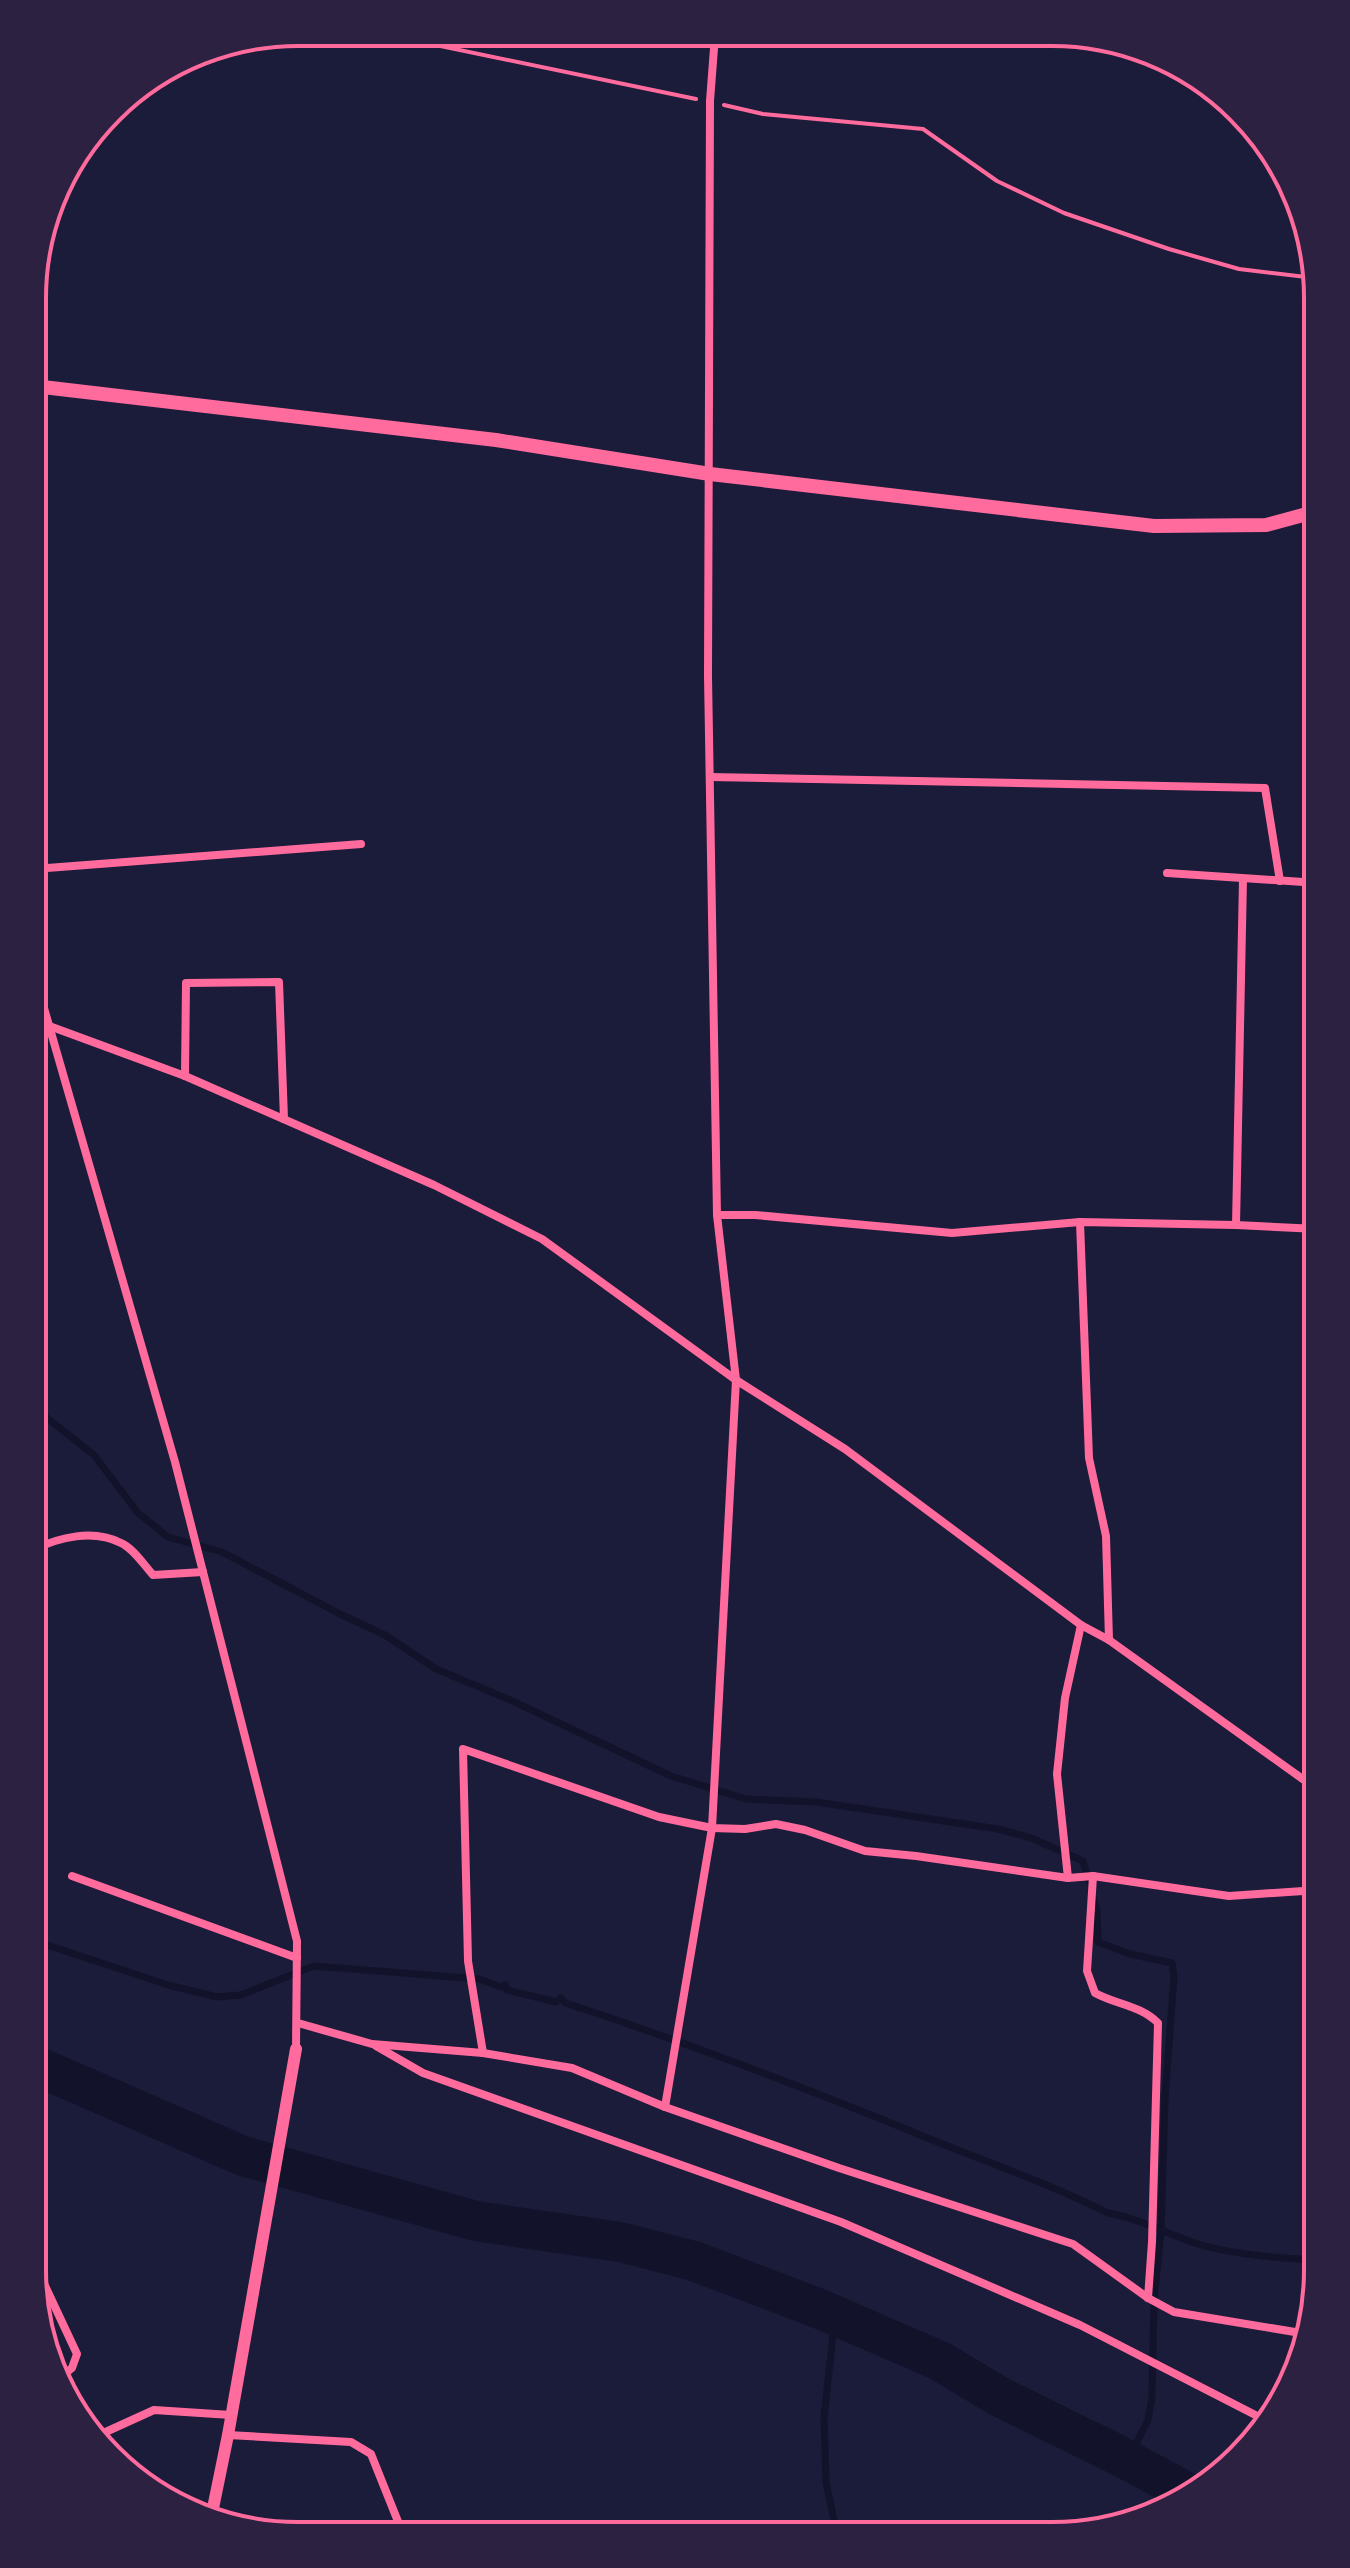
<svg xmlns="http://www.w3.org/2000/svg" width="1350" height="2568" font-family="Jost,sans-serif">
  <rect width="100%" height="100%" fill="#1b1b3a"/>
  <g fill="none" stroke-linecap="round" stroke-linejoin="round">
    <g stroke="#12122b" stroke-width="7">
      <path d="M 33,1407 L 94,1455 L 138,1513 L 168,1537 L 222,1552 L 342,1615 L 385,1635 L 436,1669 L 508,1699 L 671,1776 L 746,1799 L 816,1802 L 998,1829 L 1031,1838 L 1083,1861 L 1089,1881"/>
      <path d="M 1093,1897 L 1097,1910 L 1098,1942 L 1130,1954 L 1172,1963 L 1174,1976 L 1165,2098 L 1161,2232 L 1154,2300 L 1152,2397 L 1148,2420 L 1128,2460"/>
      <path d="M 32,1940 L 168,1985 L 217,1997 L 241,1995 L 314,1966 L 479,1979 L 501,1987 L 505,1985 L 507,1990 L 556,2002 L 561,1998 L 565,2003 C 690,2043 813,2091 935,2141 C 992,2164 1053,2185 1108,2213 C 1140,2218 1170,2236 1201,2245 C 1232,2254 1284,2259 1317,2260"/>
      <path d="M 835,2315 L 824,2418 L 826,2482 L 837,2535"/>
    </g>
    <path stroke="#12122b" stroke-width="40" d="M 32,2064 L 243,2156 L 476,2221 L 620,2242 L 694,2261 L 820,2309 L 940,2361 L 1000,2397 L 1118,2455 L 1192,2495"/>
    <g stroke="#ff6b9d" stroke-width="4">
      <path d="M 373,32 L 696,99"/>
      <path d="M 724,105 L 763,114 L 923,129 L 997,181 L 1064,213 L 1169,249 L 1239,269 L 1315,278"/>
    </g>
    <g stroke="#ff6b9d" stroke-width="8">
      <path d="M 710,777 L 1265,788 L 1280,881"/>
      <path d="M 34,869 L 361,844"/>
      <path d="M 1167,873 L 1318,883"/>
      <path d="M 1243,879 L 1236,1225 L 1318,1229"/>
      <path d="M 33,970 L 175,1462 L 297,1941 L 296,2049"/>
      <path d="M 33,1020 L 185,1076 L 434,1185 L 542,1239 L 736,1380 L 845,1449 L 1081,1625 L 1109,1640 L 1318,1790"/>
      <path d="M 185,1076 L 186,983 L 279,982 L 284,1119"/>
      <path d="M 717,1215 L 755,1215 L 952,1233 L 1080,1222 L 1236,1225"/>
      <path d="M 1080,1222 L 1089,1458 L 1106,1536 L 1109,1640"/>
      <path d="M 33,1550 C 59,1537 93,1529 121,1543 C 133,1548 144,1565 153,1575 L 203,1572"/>
      <path d="M 72,1876 L 297,1958"/>
      <path d="M 1093,1876 L 1087,1971 L 1095,1993 C 1117,2005 1140,2005 1158,2023 L 1152,2242 L 1148,2298"/>
      <path d="M 1068,1878 L 1057,1774 L 1065,1698 L 1081,1625"/>
      <path d="M 298,2023 L 372,2044 L 483,2053 L 572,2068 L 665,2107 L 839,2168 L 1073,2244 L 1148,2298 L 1174,2312 L 1307,2334"/>
      <path d="M 376,2046 L 423,2073 L 841,2222 L 1080,2325 L 1269,2422"/>
      <path d="M 483,2053 L 468,1961 L 463,1749 L 659,1817 L 712,1828 L 745,1829 L 776,1824 L 805,1830 L 865,1851 L 916,1856 L 1068,1878 L 1093,1876 L 1229,1896 L 1318,1890"/>
      <path d="M 665,2107 L 712,1828 L 736,1380 L 717,1215 L 708,676 L 710,101 L 715,35"/>
      <path d="M 32,2258 L 77,2354 L 72,2368 L 61,2377"/>
      <path d="M 99,2435 L 154,2410 L 231,2415"/>
      <path d="M 228,2435 L 351,2442 L 371,2454 L 403,2534"/>
    </g>
    <path stroke="#ff6b9d" stroke-width="12" d="M 211,2518 L 228,2435 L 296,2049"/>
    <path stroke="#ff6b9d" stroke-width="14" d="M 34,386 L 496,440 L 710,474 L 1154,526 L 1266,525 L 1318,511"/>
  </g>
  <path d="M0 0H1350V2568H0ZM298 46H1052A252 252 0 0 1 1304 298V2270A252 252 0 0 1 1052 2522H298A252 252 0 0 1 46 2270V298A252 252 0 0 1 298 46Z" fill="#2d2142" fill-rule="evenodd"/>
  <path fill="none" stroke="#ff6b9d" stroke-width="4" d="M298 46H1052A252 252 0 0 1 1304 298V2270A252 252 0 0 1 1052 2522H298A252 252 0 0 1 46 2270V298A252 252 0 0 1 298 46Z"/>
</svg>
